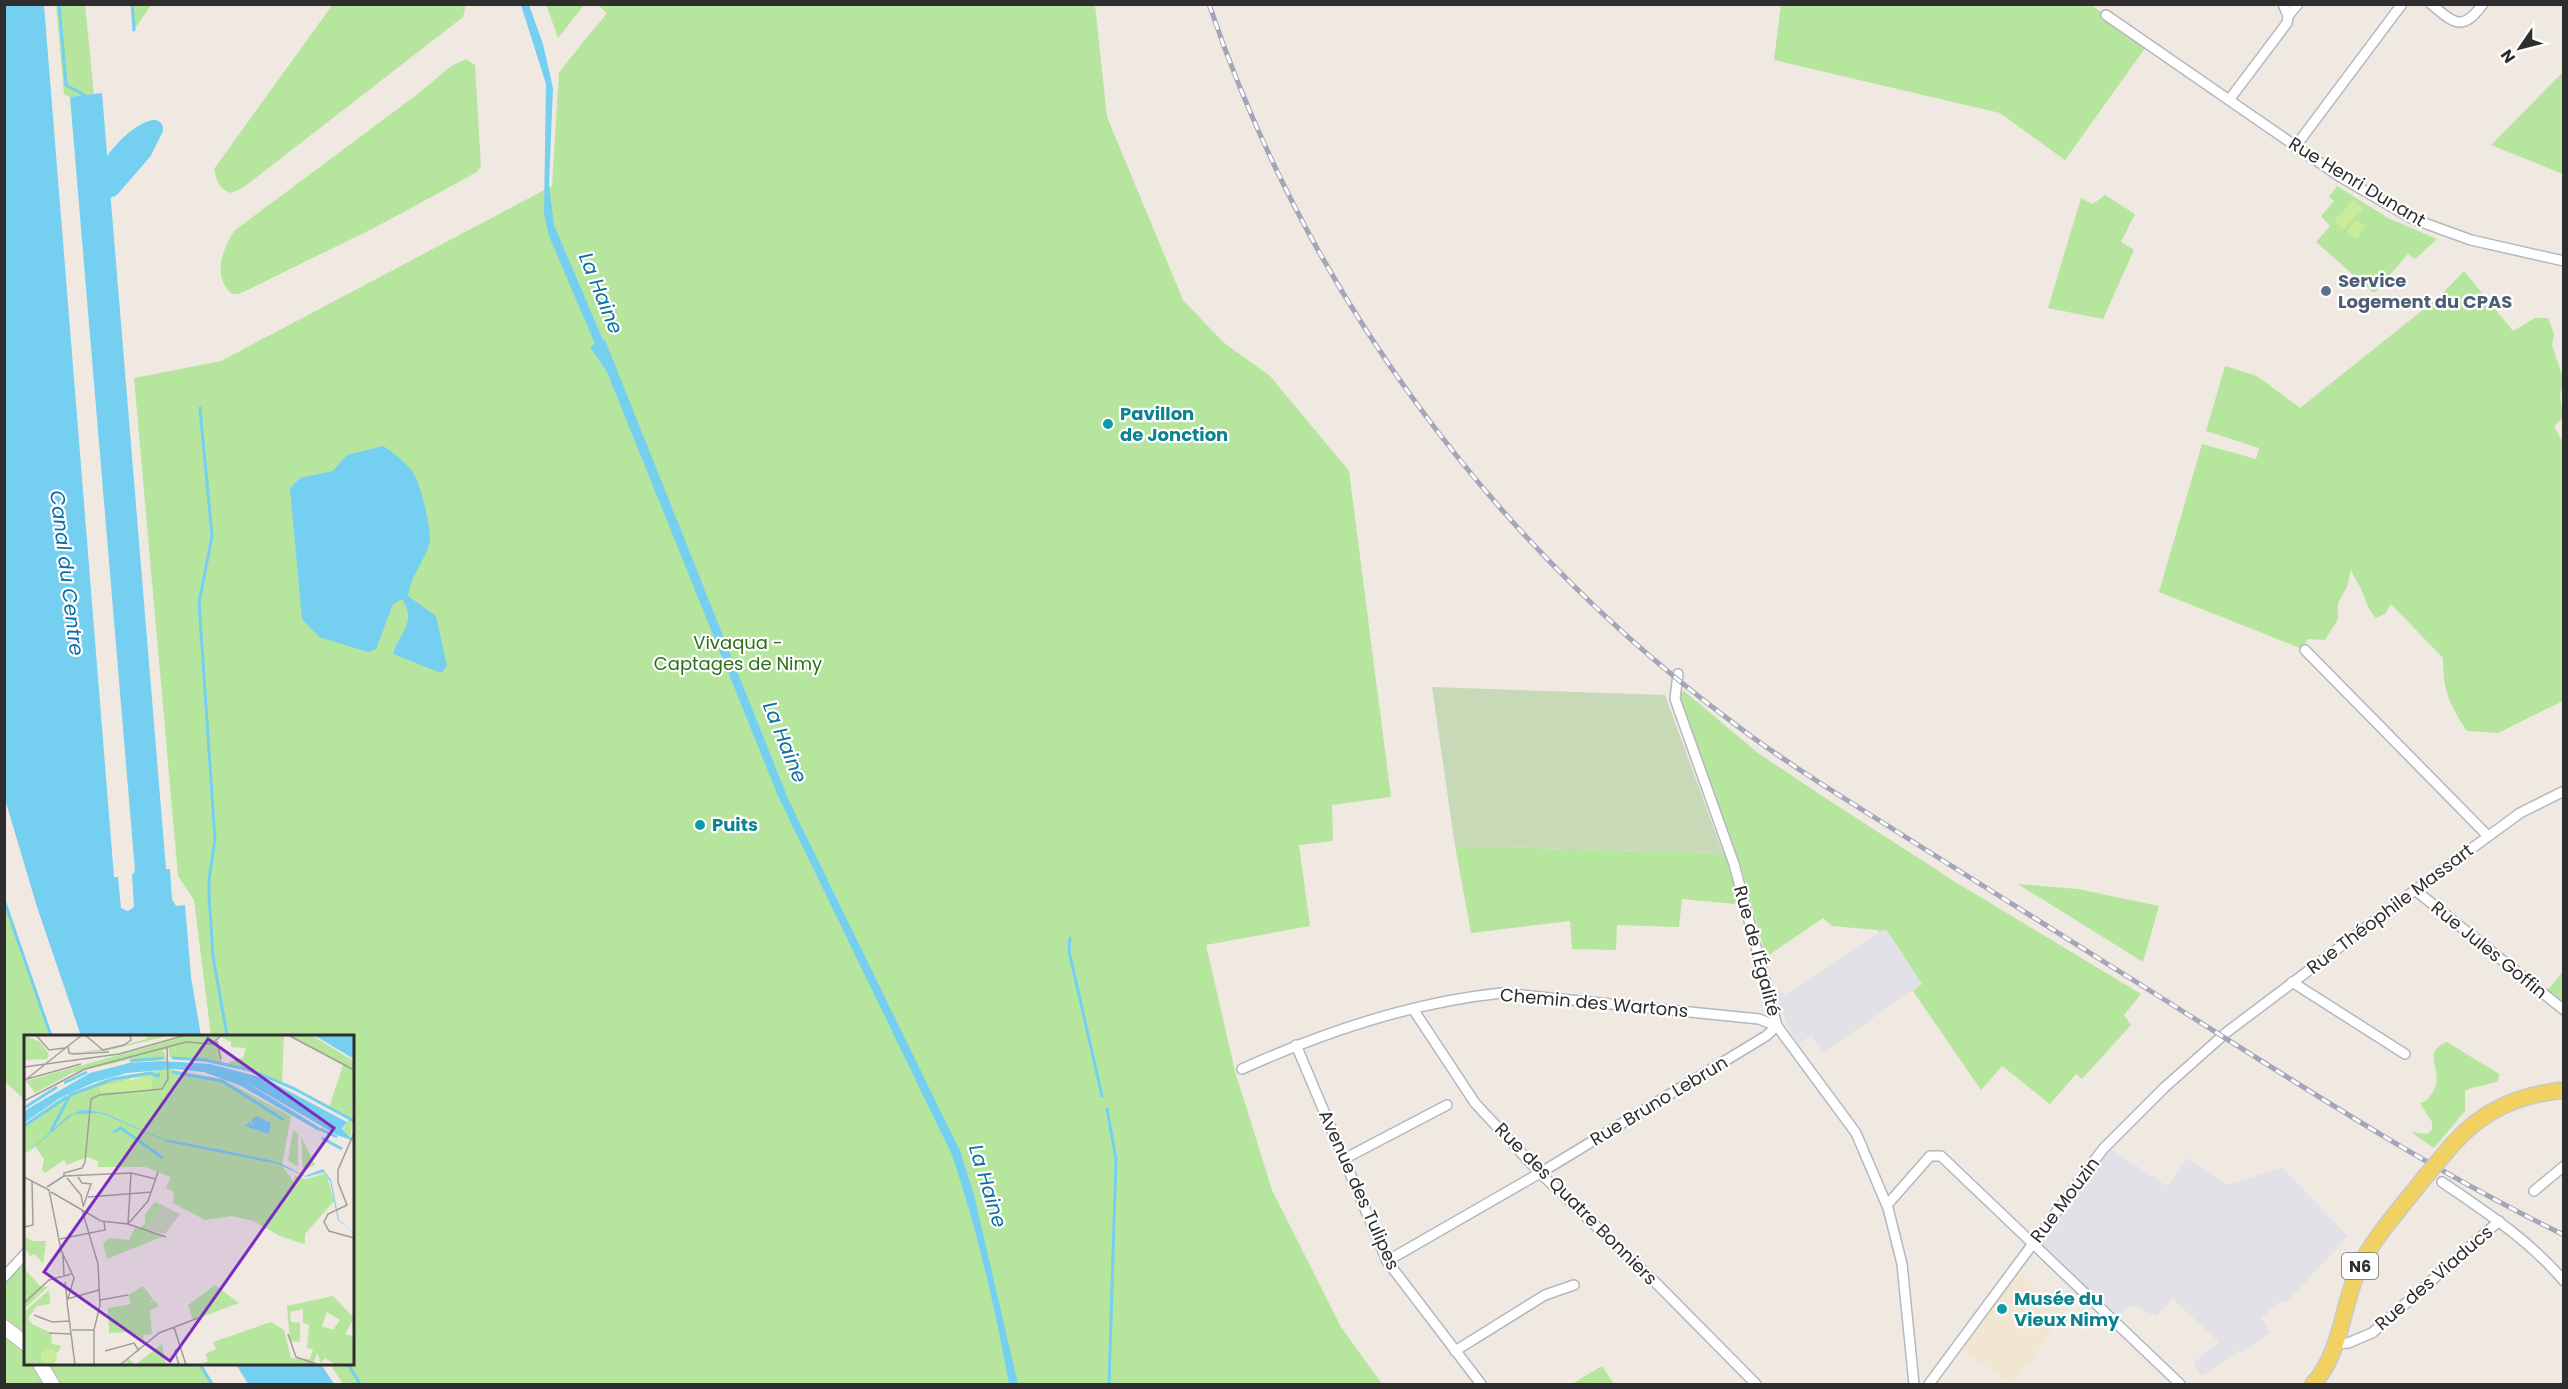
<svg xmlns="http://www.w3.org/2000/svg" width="2568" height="1389" font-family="Poppins,sans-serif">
  <rect width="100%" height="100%" fill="#efe9e1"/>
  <g fill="#e3e1e8">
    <path d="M 1886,928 L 1922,984 L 1824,1052 L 1811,1035 L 1799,1044 L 1789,1030 L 1776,994 L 1781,990 L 1785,995 Z"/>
    <path d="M 2111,1149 L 2167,1186 L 2188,1158 L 2227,1185 L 2282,1168 L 2348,1236 L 2286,1303 L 2282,1300 L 2261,1318 L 2271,1332 L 2242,1353 L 2239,1350 L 2202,1376 L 2193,1363 L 2219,1342 L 2173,1299 L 2156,1316 L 2130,1305 L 2118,1318 L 2039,1243 Z"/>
  </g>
  <path fill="#f0e6d1" d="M 2012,1270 L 2066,1309 L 2030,1364 L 2027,1362 L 2012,1384 L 1956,1346 Z"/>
  <g fill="#b6e59e">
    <path d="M 333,4 L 466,4 L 463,17 L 244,187 L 231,193 C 218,188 217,182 214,169 Z"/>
    <path d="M 546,4 L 584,4 L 584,5 L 558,38 Z"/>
    <path d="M 1781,4 L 2091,5 L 2148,44 L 2065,160 L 2000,113 L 1774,60 Z"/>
    <path d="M 56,5 L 85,5 L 94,94 L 70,97 L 64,94 Z"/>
    <path d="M 132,5 L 151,5 L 134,30 Z"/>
    <path d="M 598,5 L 1095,5 L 1107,117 L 1183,300 L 1223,342 L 1270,376 L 1349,471 L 1391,797 L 1332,805 L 1333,841 L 1299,845 L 1310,926 L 1206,945 L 1235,1071 L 1272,1190 L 1341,1327 L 1382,1384 L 343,1384 L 330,1364 L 352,1364 L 352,1036 L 211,1036 L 194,900 L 178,876 L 134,378 L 221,361 L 552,186 L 559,72 L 607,13 Z"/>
    <path d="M 466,59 L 475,65 L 481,166 L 477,172 L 374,228 L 239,294 L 232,294 C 212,277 222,250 234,231 L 419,93 L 451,66 Z"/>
    <path d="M 2563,72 L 2563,174 L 2491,145 Z"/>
    <path d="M 2337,186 L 2388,218 L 2437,239 L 2415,259 L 2408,254 L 2374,293 L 2316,242 L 2330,226 L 2321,216 L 2334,201 L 2329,197 Z"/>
    <path d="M 2105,195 L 2135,214 L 2121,242 L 2134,250 L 2103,319 L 2048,308 L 2081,198 L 2093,204 Z"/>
    <path d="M 2464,271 L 2513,331 L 2535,318 L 2548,318 L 2554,334 L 2552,345 L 2564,381 L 2560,394 L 2563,418 L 2554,426 L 2564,445 L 2563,701 L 2498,733 L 2467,731 C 2449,704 2443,691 2443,658 L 2391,604 L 2385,614 L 2376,618 C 2366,606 2368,604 2362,592 C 2359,583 2354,578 2351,569 L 2347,587 L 2338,603 L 2338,619 L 2325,640 L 2307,639 L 2305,650 L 2159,592 L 2202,444 L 2256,459 L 2259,448 L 2206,431 L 2225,366 L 2257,376 L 2300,408 L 2439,297 Z"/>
    <path d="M 1684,691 L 1758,753 L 1833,803 L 1957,883 L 2141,994 L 2124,1015 L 2131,1025 L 2082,1079 L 2076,1074 L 2050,1104 L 2002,1066 L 1981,1090 L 1913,991 L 1922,984 L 1886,929 L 1879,932 L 1877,930 L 1832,926 L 1823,918 L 1766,957 L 1741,866 L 1679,695 Z"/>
    <path d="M 1455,846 L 1723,853 L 1731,855 L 1745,905 L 1682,899 L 1679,927 L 1617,925 L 1616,950 L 1572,949 L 1570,921 L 1471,933 Z"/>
    <path d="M 2018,884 L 2078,889 L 2159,906 L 2143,962 Z"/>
    <path d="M 5,900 L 51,1036 L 26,1036 L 25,1100 L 5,1082 Z"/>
    <path d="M 2563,971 L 2563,1003 L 2548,990 Z"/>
    <path d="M 2447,1042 L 2499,1074 L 2498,1081 C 2487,1086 2476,1085 2465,1091 L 2465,1111 L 2434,1148 L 2411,1132 L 2427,1134 L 2432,1129 L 2432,1122 L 2420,1103 L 2426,1101 C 2430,1096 2435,1090 2436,1084 C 2440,1066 2423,1051 2447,1042 Z"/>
    <path d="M 25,1253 L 26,1364 L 200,1364 L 212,1384 L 5,1384 L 5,1277 Z"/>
    <path d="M 1602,1366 L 1614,1384 L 1572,1384 Z"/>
  </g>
  <path fill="#c8d9b8" d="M 1432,687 L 1665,695 L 1723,853 L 1455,846 Z"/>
  <g fill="#c9ec9a">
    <path d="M 2353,200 L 2363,209 L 2343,230 L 2334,221 Z"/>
    <path d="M 2356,220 L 2365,225 L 2358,239 L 2346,232 Z"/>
  </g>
  <g fill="#75cff0">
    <path d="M 4,5 L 44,5 L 114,877 L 118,877 L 121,908 L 128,911 L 134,907 L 132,875 L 135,871 L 70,97 L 102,93 L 166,869 L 170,869 L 172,899 L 176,906 L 185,905 L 191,977 L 201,1036 L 81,1036 L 37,907 L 5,799 Z"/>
    <path d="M 521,5 L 529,5 L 543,44 L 553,88 L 549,184 L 554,225 L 603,340 L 605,340 L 789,801 L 960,1151 L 974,1195 L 1018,1384 L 1009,1384 C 995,1307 977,1229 952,1155 L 778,796 L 607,372 L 590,347 L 595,344 L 549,236 L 544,214 L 546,84 Z"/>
    <path d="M 383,446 C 394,453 407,463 414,474 C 421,486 433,533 429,545 C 423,564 410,577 408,596 L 436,616 L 447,666 L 441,673 L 393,654 C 399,632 418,623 402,599 L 393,604 L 376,649 L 368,652 L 319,637 L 302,619 L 290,488 L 300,478 L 333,471 L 347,455 Z"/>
    <path d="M 236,1364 L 321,1364 L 334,1384 L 248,1384 Z"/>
  </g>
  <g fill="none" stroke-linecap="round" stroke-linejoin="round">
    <g stroke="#75cff0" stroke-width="3">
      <path d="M 59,4 L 66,85 L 84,95"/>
      <path d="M 132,4 L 134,30"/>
      <path d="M 200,408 L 212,536 L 199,603 L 215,839 L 209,879 L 209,896 L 213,956 L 227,1036"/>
      <path d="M 4,900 L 51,1036"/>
      <path d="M 1070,938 L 1069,951 L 1102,1096"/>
      <path d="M 1107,1109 L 1116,1159 L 1109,1384"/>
      <path d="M 200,1364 L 212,1384"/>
      <path d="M 348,1364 L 360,1384"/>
    </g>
    <g stroke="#75cff0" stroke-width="18">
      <path d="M 95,188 C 109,168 130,135 154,129"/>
      <path d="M 93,192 L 111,188 L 143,151 L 154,129"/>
    </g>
    <g stroke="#b4b7c1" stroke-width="12">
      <g id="minor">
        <path d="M 2431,4 C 2455,24 2462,32 2483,4"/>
        <path d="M 2106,15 L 2339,176 L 2413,219 L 2471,240 L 2564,261"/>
        <path d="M 2288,16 L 2298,4"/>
        <path d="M 2229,100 L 2287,23 L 2288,16 L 2283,4"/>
        <path d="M 2295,147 L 2402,4"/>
        <path d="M 2305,650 L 2488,836"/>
        <path d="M 1678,674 L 1675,699 L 1734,864 L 1777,1026 L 1856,1133 L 1888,1208 L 1902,1264 L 1914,1384"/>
        <path d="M 2415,890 L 2564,1010"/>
        <path d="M 2292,982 L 2405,1054"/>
        <path d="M 1413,1009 L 1475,1103 L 1540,1173 L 1656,1283 L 1756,1384"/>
        <path d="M 1296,1045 L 1387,1261 L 1481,1384"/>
        <path d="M 1242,1069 C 1324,1032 1412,1002 1502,993 L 1759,1019 L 1777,1026"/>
        <path d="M 1344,1159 L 1447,1105"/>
        <path d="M 2442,1182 C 2486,1212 2529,1240 2564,1281"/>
        <path d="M 2534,1191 L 2564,1166"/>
        <path d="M 1887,1205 L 1930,1156 L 1941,1156 L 2180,1384"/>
        <path d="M 1387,1261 L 1540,1173 L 1766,1036 L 1777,1026"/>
        <path d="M 4,1277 L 26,1253"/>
        <path d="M 2335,1344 L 2348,1343 L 2372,1333 L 2499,1221"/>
        <path d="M 1455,1351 L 1545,1295 L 1574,1285"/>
        <path d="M 1929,1384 L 2103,1149 L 2165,1087 L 2227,1032 L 2422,885 L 2520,813 L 2564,791"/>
      </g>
    </g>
    <g stroke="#b4b7c1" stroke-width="16">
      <g id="secondary">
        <path d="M 4,1327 L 26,1344"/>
        <path d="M 40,1364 L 52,1384"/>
      </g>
    </g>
    <g stroke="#c9c9c9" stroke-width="18">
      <g id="primary">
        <path d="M 2453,1144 C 2483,1110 2518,1095 2564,1090"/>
        <path d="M 2313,1384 C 2341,1354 2342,1307 2358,1270 C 2374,1236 2402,1207 2425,1177"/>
      </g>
    </g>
    <use href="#minor" stroke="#fff" stroke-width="9"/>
    <use href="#secondary" stroke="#fff" stroke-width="14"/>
    <use href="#primary" stroke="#f2d163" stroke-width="15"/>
    <g stroke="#a3a6b8" stroke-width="5">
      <path id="rail" d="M 1209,4 C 1306,292 1492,544 1736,725 C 1781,759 1829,789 1877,819 C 1954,868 2032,916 2109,965 C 2259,1058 2405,1157 2564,1235"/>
    </g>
    <use href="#rail" stroke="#fff" stroke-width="3" stroke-dasharray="9" stroke-linecap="butt"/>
    <g stroke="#c9c9c9" stroke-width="18" stroke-linecap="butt">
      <path id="primary-bridge" d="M 2425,1177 L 2453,1144"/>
    </g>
    <use href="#primary-bridge" stroke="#f2d163" stroke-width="15"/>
  </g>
  <circle fill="#5c6f8a" stroke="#fff" stroke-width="2" cx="2326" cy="291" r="6"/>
  <g fill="#0f9aa8" stroke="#fff" stroke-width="2">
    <circle cx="1108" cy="424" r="6"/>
    <circle cx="700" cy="825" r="6"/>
    <circle cx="2002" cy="1309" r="6"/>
  </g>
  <g text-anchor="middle" stroke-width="4.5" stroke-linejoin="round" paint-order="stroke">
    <rect fill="#fff" stroke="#6d6d6d" stroke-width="1.5" x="2342" y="1253" width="36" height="26" rx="4.5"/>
    <g font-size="16" font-weight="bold" fill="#2e2e2e">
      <text x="2360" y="1272">N6</text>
    </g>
    <g font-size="18" fill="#2e2e2e" stroke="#fff">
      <text transform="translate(2357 182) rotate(31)" y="6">Rue Henri Dunant</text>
      <text transform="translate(2390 909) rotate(-37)" y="6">Rue Théophile Massart</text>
      <text transform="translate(2489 950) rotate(39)" y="6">Rue Jules Goffin</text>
      <text transform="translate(1757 951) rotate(75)" y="6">Rue de l'Égalité</text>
      <text transform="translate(1594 1003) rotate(5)" y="6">Chemin des Wartons</text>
      <text transform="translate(1659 1101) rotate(-31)" y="6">Rue Bruno Lebrun</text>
      <text transform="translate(1359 1190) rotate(66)" y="6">Avenue des Tulipes</text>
      <text transform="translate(2065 1200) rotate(-53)" y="6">Rue Mouzin</text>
      <text transform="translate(1576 1204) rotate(45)" y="6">Rue des Quatre Bonniers</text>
      <text transform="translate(2434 1278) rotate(-41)" y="6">Rue des Viaducs</text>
    </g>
    <g font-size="18" font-weight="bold" fill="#4e5e75" stroke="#fff" text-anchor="start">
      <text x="2338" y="287">Service<tspan x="2338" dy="21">Logement du CPAS</tspan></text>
    </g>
    <g font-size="18" font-weight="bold" fill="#0d838f" stroke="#fff" text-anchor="start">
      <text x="1120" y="420">Pavillon<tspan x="1120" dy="21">de Jonction</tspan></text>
      <text x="712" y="831">Puits</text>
      <text x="2014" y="1305">Musée du<tspan x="2014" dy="21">Vieux Nimy</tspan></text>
    </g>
    <g font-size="18" fill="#2c6e1b" stroke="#fff">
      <text x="738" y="649">Vivaqua -<tspan x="738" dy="21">Captages de Nimy</tspan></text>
    </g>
    <g font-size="20" font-style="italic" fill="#0d6fa3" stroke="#fff">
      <text transform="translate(601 293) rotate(68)" y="7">La Haine</text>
      <text transform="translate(67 573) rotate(83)" y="7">Canal du Centre</text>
      <text transform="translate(785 742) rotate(68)" y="7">La Haine</text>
      <text transform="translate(988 1186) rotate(73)" y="7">La Haine</text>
    </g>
  </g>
  <g transform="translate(24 1035)">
    <rect width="330" height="330" fill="#efe9e1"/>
    <path d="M 0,0 L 16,7 L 25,19 L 23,24 L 0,25 ZM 122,0 L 148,0 L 81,16 L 47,18 L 88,13 L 123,4 ZM 166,0 L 260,0 L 258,47 L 201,29 L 219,22 L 222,13 L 207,12 L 207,7 L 197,2 L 193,6 L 198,28 L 145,22 L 145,14 L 139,15 L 143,25 L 108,27 L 107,24 L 48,38 L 11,58 L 2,46 ZM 264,0 L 287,0 L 330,26 L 327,102 L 319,95 L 325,83 L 305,73 L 319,30 ZM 144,34 L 198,44 L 267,81 L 258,131 L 270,147 L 271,141 L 282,144 L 302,138 L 310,166 L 281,199 L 281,209 L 258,202 L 229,186 L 207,181 L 181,185 L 149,168 L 150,157 L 142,153 L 147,142 L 121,132 L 74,132 L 74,126 L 63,122 L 43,130 L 40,125 L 21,138 L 18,134 L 20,124 L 11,111 L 0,119 L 0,89 L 37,63 L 80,45 ZM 128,42 L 127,55 L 77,57 L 108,43 ZM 269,95 L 274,99 L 274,132 L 264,125 ZM 277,101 L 291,130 L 281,135 L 279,134 ZM 131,167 L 140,171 L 122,196 L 140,201 L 83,224 L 79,209 L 85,203 L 105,205 L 111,192 L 116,194 L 121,188 L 121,179 ZM 0,201 L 8,206 L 22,206 L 19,229 L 11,219 L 6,221 L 0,212 ZM 0,233 L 16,251 L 24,252 L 0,274 ZM 191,250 L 215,268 L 169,285 L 164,270 ZM 119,251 L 129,264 L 125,269 L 130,265 L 135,271 L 126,276 L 128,299 L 120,300 L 119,304 L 108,297 L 85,298 L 84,273 L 107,269 L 104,260 ZM 25,255 L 26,269 L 13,271 L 4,283 L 8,289 L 27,298 L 28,309 L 37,311 L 34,317 L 17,317 L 22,327 L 41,330 L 0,330 L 0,277 ZM 309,261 L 330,283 L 321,299 L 330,302 L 330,330 L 312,330 L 301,323 L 297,328 L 293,318 L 289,330 L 175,330 L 184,326 L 181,319 L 192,314 L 189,307 L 247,287 L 260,295 L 267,323 L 286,324 L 289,314 L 283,313 L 285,290 L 279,288 L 279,274 L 266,277 L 267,287 L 276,288 L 276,307 L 266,306 L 263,271 ZM 303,277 L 316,285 L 309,295 L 298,291 ZM 138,309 L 142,330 L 105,330 L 102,326 L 105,324 L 111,330 Z" fill="#b6e59e" fill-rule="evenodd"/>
    <path d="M 140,171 L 156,179 L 141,199 L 123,195 Z" fill="#c8d9b8"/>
    <path d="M 128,41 L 128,55 L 77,57 L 75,51 ZM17 322a8 8 0 1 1 16 0a8 8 0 1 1-16 0Z" fill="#c9ec9a"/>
    <path d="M 290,0 L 330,0 L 330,24 ZM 137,26 L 186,29 L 240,43 L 323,87 L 318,94 L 330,106 L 313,100 L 220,46 L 296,93 L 295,96 L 217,51 L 180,37 L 150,34 L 103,38 L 71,47 L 36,63 L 0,88 L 0,77 L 5,73 L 66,38 L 105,28 ZM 63,75 L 80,78 L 139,104 L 188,113 L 241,124 L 256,128 L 281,141 L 299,134 L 307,145 L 315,185 L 330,198 L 314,185 L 306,146 L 300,137 L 282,142 L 254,129 L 144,107 L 77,78 L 49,79 L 0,121 L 44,81 L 55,76 ZM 233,81 L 247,88 L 245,99 L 221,91 L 225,87 L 230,91 L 227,85 Z" fill="#75cff0"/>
    <path fill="none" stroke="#75cff0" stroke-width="3" d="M 148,23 L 181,25 L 226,35 L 269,53 L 330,86M 106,26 L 139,23M 148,37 L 198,46 L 260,85M 40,48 L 63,37M 0,73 L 33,52M 0,91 L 43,62M 296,94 L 313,102M 27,96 L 46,60 L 89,44 L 126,38 L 134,41 L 135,38M 89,97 L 97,93 L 139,123M 298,103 L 318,114"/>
    <path fill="none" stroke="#a29e99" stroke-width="1.5" d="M 12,0 L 25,15 L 41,13M 61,0 L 79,15 L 100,10 L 107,5 L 106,0M 264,0 L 330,35M 193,6 L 197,24M 44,12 L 45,18 L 50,19 L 85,17M 0,32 L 95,19 L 162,0M 3,44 L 57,29M 0,46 L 58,0M 0,66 L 61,34 L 162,7 L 187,9 L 198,0M 330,98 L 314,135 L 314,147 L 323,170 L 304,179 L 300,187 L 305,196 L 330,203M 40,141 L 40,138 L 58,133 L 61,127 L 67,64 L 75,60 L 138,54 L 144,44 L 143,13M 40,141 L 107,138 L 132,144M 0,142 L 25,155 L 37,215 L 50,243 L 43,267 L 51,330M 54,142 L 58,148 L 67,149 L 59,172M 43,143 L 57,160 L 59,170M 23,152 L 40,141M 27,157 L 77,186 L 104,189 L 142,202M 64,162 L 128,157M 58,175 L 74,229 L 76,270 L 70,295 L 70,330M 104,189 L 124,166 L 134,137M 104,189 L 107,138M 0,192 L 9,190 L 8,146M 36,204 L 81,195 L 80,187M 39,220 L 40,242M 41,247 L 43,264 L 75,255M 76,265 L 104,260M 0,268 L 25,245 L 47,239M 10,280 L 28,287 L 45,286M 150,292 L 162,330M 48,295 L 70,295M 25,298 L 47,299M 264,299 L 272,322M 81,316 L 110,308 L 115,316M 272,322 L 295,330M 96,330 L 135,298 L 174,283M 155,330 L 151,316 L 157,312"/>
    <path fill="#7b2cbf" fill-opacity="0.15" stroke="#7b2cbf" stroke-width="3" d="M 184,4 L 310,93 L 146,326 L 20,237 Z"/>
    <rect width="330" height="330" fill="none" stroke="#2e2e2e" stroke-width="3"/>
  </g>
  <rect width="2568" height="1389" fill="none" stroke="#2e2e2e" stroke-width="12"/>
  <g transform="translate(2520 48) rotate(235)" stroke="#ffffff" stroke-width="4.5" paint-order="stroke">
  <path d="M0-4.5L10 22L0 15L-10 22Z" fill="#2e2e2e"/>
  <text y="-9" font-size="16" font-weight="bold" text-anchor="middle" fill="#2e2e2e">N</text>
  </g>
</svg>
